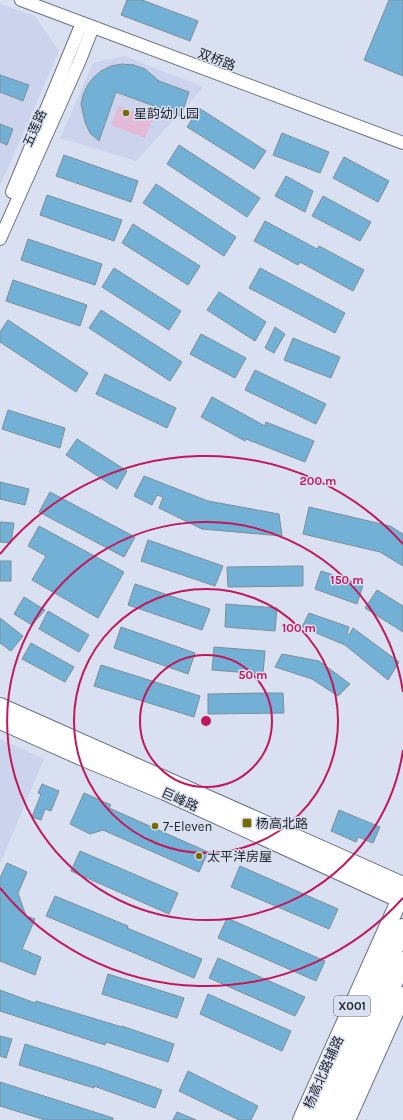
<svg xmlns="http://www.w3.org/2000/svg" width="403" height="1120" font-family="Karla,'Noto Sans SC',sans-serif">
  <rect width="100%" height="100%" fill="#d9e0f1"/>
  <g fill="#cbd4ec">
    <path d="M 0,4 L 35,16 L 59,51 L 0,186 Z"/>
    <path d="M 124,56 L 204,87 L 136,161 L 60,138 L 93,63 Z"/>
    <path d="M 0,739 L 44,759 L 0,864 Z"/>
  </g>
  <path fill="#e3bad7" d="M 119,106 L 153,119 L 145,138 L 111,125 Z"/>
  <g fill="#73b0d5" stroke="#7d8e98">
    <path d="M 127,0 L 142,0 L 198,21 L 190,41 L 121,15 Z"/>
    <path d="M 389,0 L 403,0 L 403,76 L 364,60 Z"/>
    <path d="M 122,64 L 134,65 L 145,69 L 159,81 L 189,92 L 181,116 L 116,92 L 99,141 L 90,133 L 85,122 L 81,104 L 83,95 L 87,86 L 93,78 L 101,71 L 111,66 Z"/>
    <path d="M 0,75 L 29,85 L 23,101 L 0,92 Z"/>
    <path d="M 199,108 L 266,151 L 254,169 L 187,127 Z"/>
    <path d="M 0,124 L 13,129 L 7,145 L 0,142 Z"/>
    <path d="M 282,133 L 329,152 L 320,173 L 273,155 Z"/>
    <path d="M 179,145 L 260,198 L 247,217 L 167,164 Z"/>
    <path d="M 64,155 L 138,181 L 131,202 L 56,176 Z"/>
    <path d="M 344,157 L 389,181 L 378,202 L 333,178 Z"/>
    <path d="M 286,176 L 313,191 L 305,212 L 275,196 Z"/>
    <path d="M 156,184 L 236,237 L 224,256 L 143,203 Z"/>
    <path d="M 47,195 L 122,220 L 114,241 L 40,215 Z"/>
    <path d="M 323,196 L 371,222 L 360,241 L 312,216 Z"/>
    <path d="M 265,221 L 317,249 L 319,246 L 364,270 L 353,291 L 300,262 L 298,265 L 254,241 Z"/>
    <path d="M 133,224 L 200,266 L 188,285 L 122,243 Z"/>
    <path d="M 28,239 L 102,264 L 95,285 L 21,260 Z"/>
    <path d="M 114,268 L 181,311 L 169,330 L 102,287 Z"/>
    <path d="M 260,268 L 345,313 L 335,333 L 249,288 Z"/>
    <path d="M 13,280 L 87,305 L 80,326 L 6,301 Z"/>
    <path d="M 219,292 L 266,322 L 255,341 L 207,310 Z"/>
    <path d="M 101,310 L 182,362 L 170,381 L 89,328 Z"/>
    <path d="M 8,320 L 88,373 L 76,392 L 0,342 L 0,332 Z"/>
    <path d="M 275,327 L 285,334 L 274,353 L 265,348 Z"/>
    <path d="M 201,334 L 246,358 L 235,378 L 190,354 Z"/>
    <path d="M 293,338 L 340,357 L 331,378 L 284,360 Z"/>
    <path d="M 255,370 L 326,404 L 316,424 L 245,390 Z"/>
    <path d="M 105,374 L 176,408 L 167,428 L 96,394 Z"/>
    <path d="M 212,397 L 265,426 L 266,422 L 314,441 L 305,462 L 246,439 L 245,441 L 201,417 Z"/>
    <path d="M 8,410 L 65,428 L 60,448 L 2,429 Z"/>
    <path d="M 77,439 L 127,471 L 117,489 L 66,455 Z"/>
    <path d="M 144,476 L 208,501 L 279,514 L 282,536 L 202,529 L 159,508 L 163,497 L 157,495 L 152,505 L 134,496 Z"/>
    <path d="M 0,482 L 29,489 L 25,505 L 0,499 Z"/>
    <path d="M 50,492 L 135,537 L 124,557 L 39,512 Z"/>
    <path d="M 309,507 L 390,526 L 403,534 L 403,566 L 380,552 L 303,534 Z"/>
    <path d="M 0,522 L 14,523 L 11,543 L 0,542 Z"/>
    <path d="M 39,526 L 124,572 L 98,618 L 32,580 L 46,556 L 28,546 Z"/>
    <path d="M 148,540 L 223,566 L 215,586 L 141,561 Z"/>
    <rect x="0" y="561" width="11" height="20"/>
    <path d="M 303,566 L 303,586 L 228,587 L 227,567 Z"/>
    <path d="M 321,571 L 363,585 L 357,604 L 315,589 Z"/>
    <path d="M 135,584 L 210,609 L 202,630 L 128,605 Z"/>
    <path d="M 377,590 L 403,606 L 403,632 L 365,608 Z"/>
    <path d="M 24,597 L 45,610 L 32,625 L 14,614 Z"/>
    <path d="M 226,604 L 277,608 L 275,631 L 225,627 Z"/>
    <path d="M 48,611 L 89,635 L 79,652 L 39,629 Z"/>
    <path d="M 309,613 L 349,627 L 347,634 L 349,635 L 353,628 L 399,662 L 388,680 L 345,645 L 302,627 Z"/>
    <path d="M 0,618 L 23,636 L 11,651 L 0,643 Z"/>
    <path d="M 121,627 L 195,653 L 188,674 L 114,648 Z"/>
    <path d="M 31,643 L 74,667 L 65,682 L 22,659 Z"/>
    <path d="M 214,647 L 265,651 L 263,674 L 212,670 Z"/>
    <path d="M 282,654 L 319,661 L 350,684 L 338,696 L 312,679 L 275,667 Z"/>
    <path d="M 101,665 L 200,696 L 194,717 L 94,686 Z"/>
    <path d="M 262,693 L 261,695 L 263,693 L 283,693 L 284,713 L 208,714 L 208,694 Z"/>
    <path d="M 42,784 L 59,791 L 51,811 L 45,809 L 41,820 L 32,817 L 41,794 L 38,793 Z"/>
    <path d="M 84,793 L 111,805 L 109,808 L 208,852 L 199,872 L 103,830 L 90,834 L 70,824 Z"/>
    <path d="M 339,810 L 380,827 L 373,843 L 358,837 L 356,842 L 331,831 Z"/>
    <path d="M 80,851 L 178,893 L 169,914 L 71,871 Z"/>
    <path d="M 7,863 L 27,872 L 18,893 L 26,916 L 35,919 L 22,949 L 41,957 L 35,975 L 0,961 L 0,878 Z"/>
    <path d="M 240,866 L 338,909 L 329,929 L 231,887 Z"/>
    <path d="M 55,896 L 128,926 L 127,928 L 202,959 L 194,978 L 46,916 Z"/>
    <path d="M 227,918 L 325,961 L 316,981 L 218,938 Z"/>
    <path d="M 218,958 L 305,997 L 295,1016 L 209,978 Z"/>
    <path d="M 108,974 L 184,998 L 177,1018 L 102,994 Z"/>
    <path d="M 0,990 L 35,1003 L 36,1001 L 122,1027 L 122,1026 L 174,1044 L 168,1062 L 106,1042 L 105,1045 L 0,1011 Z"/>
    <path d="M 208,994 L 291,1031 L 282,1051 L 200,1014 Z"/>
    <path d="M 0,1036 L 12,1039 L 6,1058 L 0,1056 Z"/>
    <path d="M 25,1044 L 100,1068 L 162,1090 L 155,1108 L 94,1086 L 94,1088 L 19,1065 Z"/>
    <path d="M 188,1071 L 258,1106 L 251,1120 L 239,1120 L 179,1091 Z"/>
    <path d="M 0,1082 L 113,1118 L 113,1120 L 45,1120 L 0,1106 Z"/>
    <path d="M 177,1112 L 196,1120 L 173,1120 Z"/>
  </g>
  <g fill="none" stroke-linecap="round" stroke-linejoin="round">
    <g stroke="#6c7181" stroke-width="14">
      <g id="minor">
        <path d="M 21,0 L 403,143"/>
        <path d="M 12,192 L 82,23"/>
        <path d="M 0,239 L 80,60 L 93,27"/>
      </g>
    </g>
    <g stroke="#6c7181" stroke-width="18">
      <g id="major">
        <path d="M 0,706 L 403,885"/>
        <path d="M 0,721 L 81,757 L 165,792 L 403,901"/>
        <path d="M 301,1120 L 403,892"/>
        <path d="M 347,1120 L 403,995"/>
      </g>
    </g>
    <g stroke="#6c7181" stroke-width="20">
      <g id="highway">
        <path d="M 317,1120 L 403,928"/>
        <path d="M 332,1120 L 403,961"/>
      </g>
    </g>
    <use href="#minor" stroke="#fff" stroke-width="12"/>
    <use href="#major" stroke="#fff" stroke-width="16"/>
    <use href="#highway" stroke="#fff" stroke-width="18"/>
  </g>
  <g fill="none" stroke="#c2185b" stroke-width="2">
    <circle cx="206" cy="721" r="66"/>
    <circle cx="206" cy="721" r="132"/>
    <path d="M403 750A199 199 0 1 1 403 692"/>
    <path d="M403 898A265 265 0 0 1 0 888M0 554A265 265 0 0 1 403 544"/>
  </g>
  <g fill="#786a02" stroke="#d9e0f1" stroke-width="1.5">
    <circle cx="126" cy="113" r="4"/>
    <rect x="242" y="818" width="10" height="10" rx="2"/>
    <circle cx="155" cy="826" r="4"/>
    <circle cx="199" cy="856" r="4"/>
  </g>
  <g text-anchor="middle" stroke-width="3" stroke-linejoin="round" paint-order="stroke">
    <rect fill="#d9e0f1" stroke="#5a5e68" stroke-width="1" x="334" y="996" width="36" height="20" rx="3"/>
    <g font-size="12" font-weight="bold" fill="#24262d">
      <text x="352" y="1010">X001</text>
    </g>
    <g font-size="13" fill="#24262d" stroke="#d9e0f1">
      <text transform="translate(217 59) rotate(21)" y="5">双桥路</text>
      <text transform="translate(34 128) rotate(-66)" y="5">五莲路</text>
      <text transform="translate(180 799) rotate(24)" y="5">巨峰路</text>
      <text transform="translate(323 1072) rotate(-66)" y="5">杨高北路辅路</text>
    </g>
    <g font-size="13" fill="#24262d" stroke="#d9e0f1" text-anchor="start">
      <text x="134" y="118">星韵幼儿园</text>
      <text x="256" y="828">杨高北路</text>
      <text x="163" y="831">7-Eleven</text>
      <text x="207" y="861">太平洋房屋</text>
    </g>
  </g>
  <circle cx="206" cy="721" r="6" fill="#c2185b" stroke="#d9e0f1" stroke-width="2"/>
  <g font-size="12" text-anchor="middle" font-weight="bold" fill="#c2185b" stroke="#d9e0f1" stroke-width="3" stroke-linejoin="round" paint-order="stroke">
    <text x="318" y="485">200 m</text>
    <text x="347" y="584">150 m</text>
    <text x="299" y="632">100 m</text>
    <text x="253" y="679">50 m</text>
  </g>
</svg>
